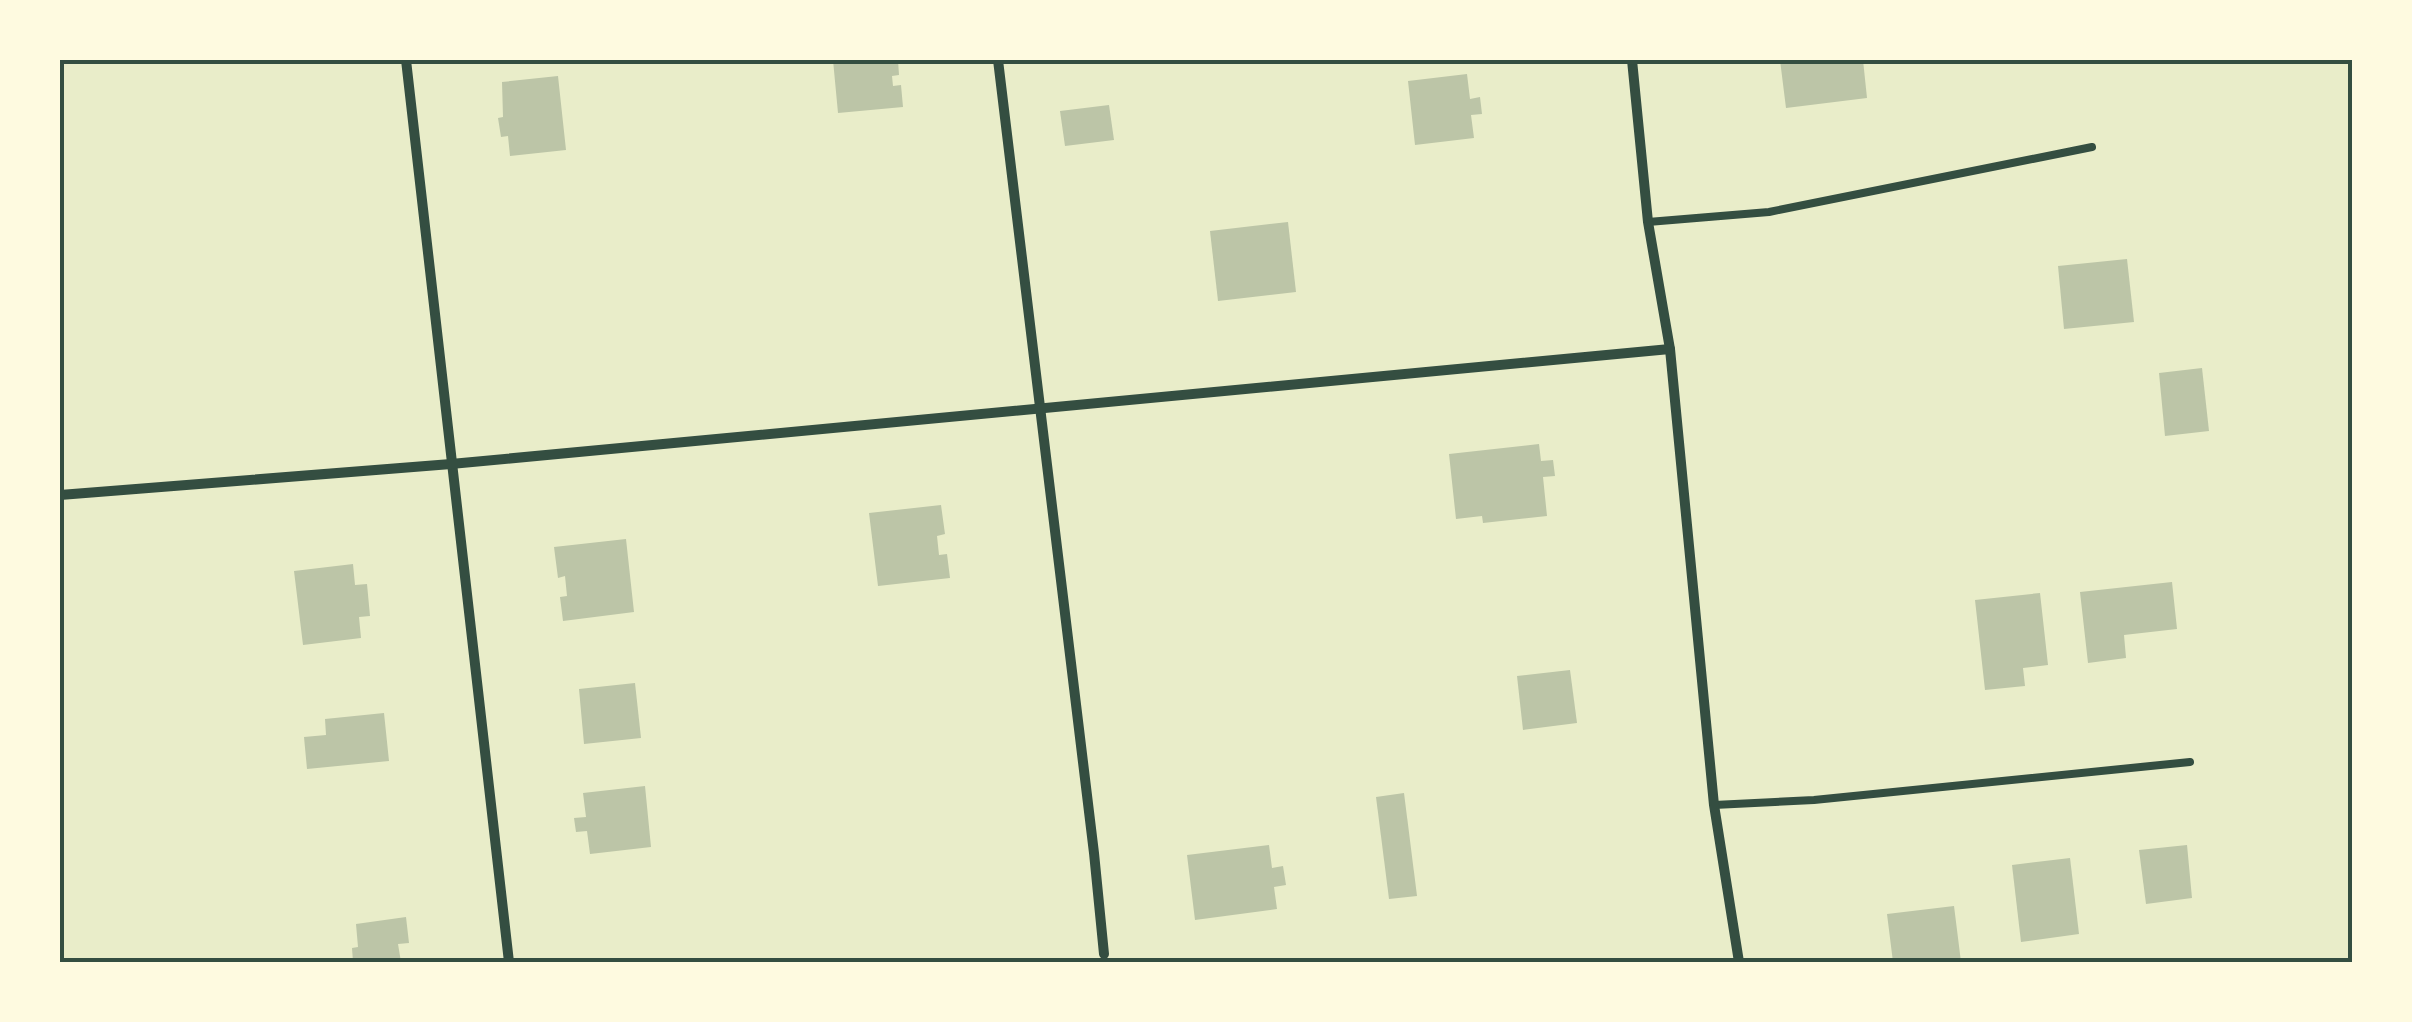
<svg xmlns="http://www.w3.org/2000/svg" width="2412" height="1022" font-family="Georgia,serif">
  <rect width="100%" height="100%" fill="#e9edc9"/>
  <g fill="#bcc5a7">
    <path d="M 833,60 L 898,60 L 899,75 L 892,76 L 893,86 L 901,85 L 903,107 L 838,113 Z"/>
    <path d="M 1780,60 L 1863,60 L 1867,98 L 1786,108 Z"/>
    <path d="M 1467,74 L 1470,99 L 1480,97 L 1482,114 L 1471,115 L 1474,138 L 1415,145 L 1408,81 Z"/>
    <path d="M 558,76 L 566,150 L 510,156 L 508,136 L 501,137 L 498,118 L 503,117 L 502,82 Z"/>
    <path d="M 1109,105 L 1114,140 L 1065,146 L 1060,111 Z"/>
    <path d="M 1288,222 L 1296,292 L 1218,301 L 1210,231 Z"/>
    <path d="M 2127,259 L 2134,322 L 2064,329 L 2058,266 Z"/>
    <path d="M 2202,368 L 2209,431 L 2165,436 L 2159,373 Z"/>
    <path d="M 1539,444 L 1541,461 L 1553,460 L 1555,476 L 1543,477 L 1547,516 L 1483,523 L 1482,516 L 1456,519 L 1449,454 Z"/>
    <path d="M 941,505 L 945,534 L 937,536 L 939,555 L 947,554 L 950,578 L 878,586 L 869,513 Z"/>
    <path d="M 626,539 L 634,612 L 563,621 L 560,597 L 567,596 L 565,576 L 558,578 L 554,547 Z"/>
    <path d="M 353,564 L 355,585 L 367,584 L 370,616 L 359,617 L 361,638 L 303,645 L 294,571 Z"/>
    <path d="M 2172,582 L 2177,629 L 2124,635 L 2126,658 L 2088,663 L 2080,592 Z"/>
    <path d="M 2040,593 L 2048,665 L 2023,668 L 2025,686 L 1985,690 L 1975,600 Z"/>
    <path d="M 1570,670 L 1577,723 L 1523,730 L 1517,676 Z"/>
    <path d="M 635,683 L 641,738 L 584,744 L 579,689 Z"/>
    <path d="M 384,713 L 389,761 L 307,769 L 304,737 L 326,735 L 325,719 Z"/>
    <path d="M 645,786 L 651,847 L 590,854 L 587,831 L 576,832 L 574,818 L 586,817 L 583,793 Z"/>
    <path d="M 1404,793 L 1417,896 L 1389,899 L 1376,797 Z"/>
    <path d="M 1269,845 L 1272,868 L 1283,866 L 1286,885 L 1274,887 L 1277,909 L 1195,920 L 1187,855 Z"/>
    <path d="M 2187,845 L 2192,898 L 2146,904 L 2139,850 Z"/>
    <path d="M 2070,858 L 2079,934 L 2021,942 L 2012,865 Z"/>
    <path d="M 1954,906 L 1961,962 L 1893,962 L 1887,914 Z"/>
    <path d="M 406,917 L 409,943 L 398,944 L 401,962 L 353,962 L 352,948 L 358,947 L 356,924 Z"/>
  </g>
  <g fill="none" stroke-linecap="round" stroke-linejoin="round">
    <g stroke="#344e41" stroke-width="8">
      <path d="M 1648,222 L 1769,212 L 2092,147"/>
      <path d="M 1714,805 L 1814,800 L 2190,762"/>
    </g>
    <g stroke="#344e41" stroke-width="10">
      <path d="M 406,60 L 509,962"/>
      <path d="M 998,60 L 1094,853 L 1104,954"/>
      <path d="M 1632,60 L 1648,222 L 1670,349 L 1714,805 L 1739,962"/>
      <path d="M 60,495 L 451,464 L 1670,349"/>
    </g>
  </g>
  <rect width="2412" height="1022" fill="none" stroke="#fefae0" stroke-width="125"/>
  <rect x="62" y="62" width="2288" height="898" fill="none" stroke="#344e41" stroke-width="4"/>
</svg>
